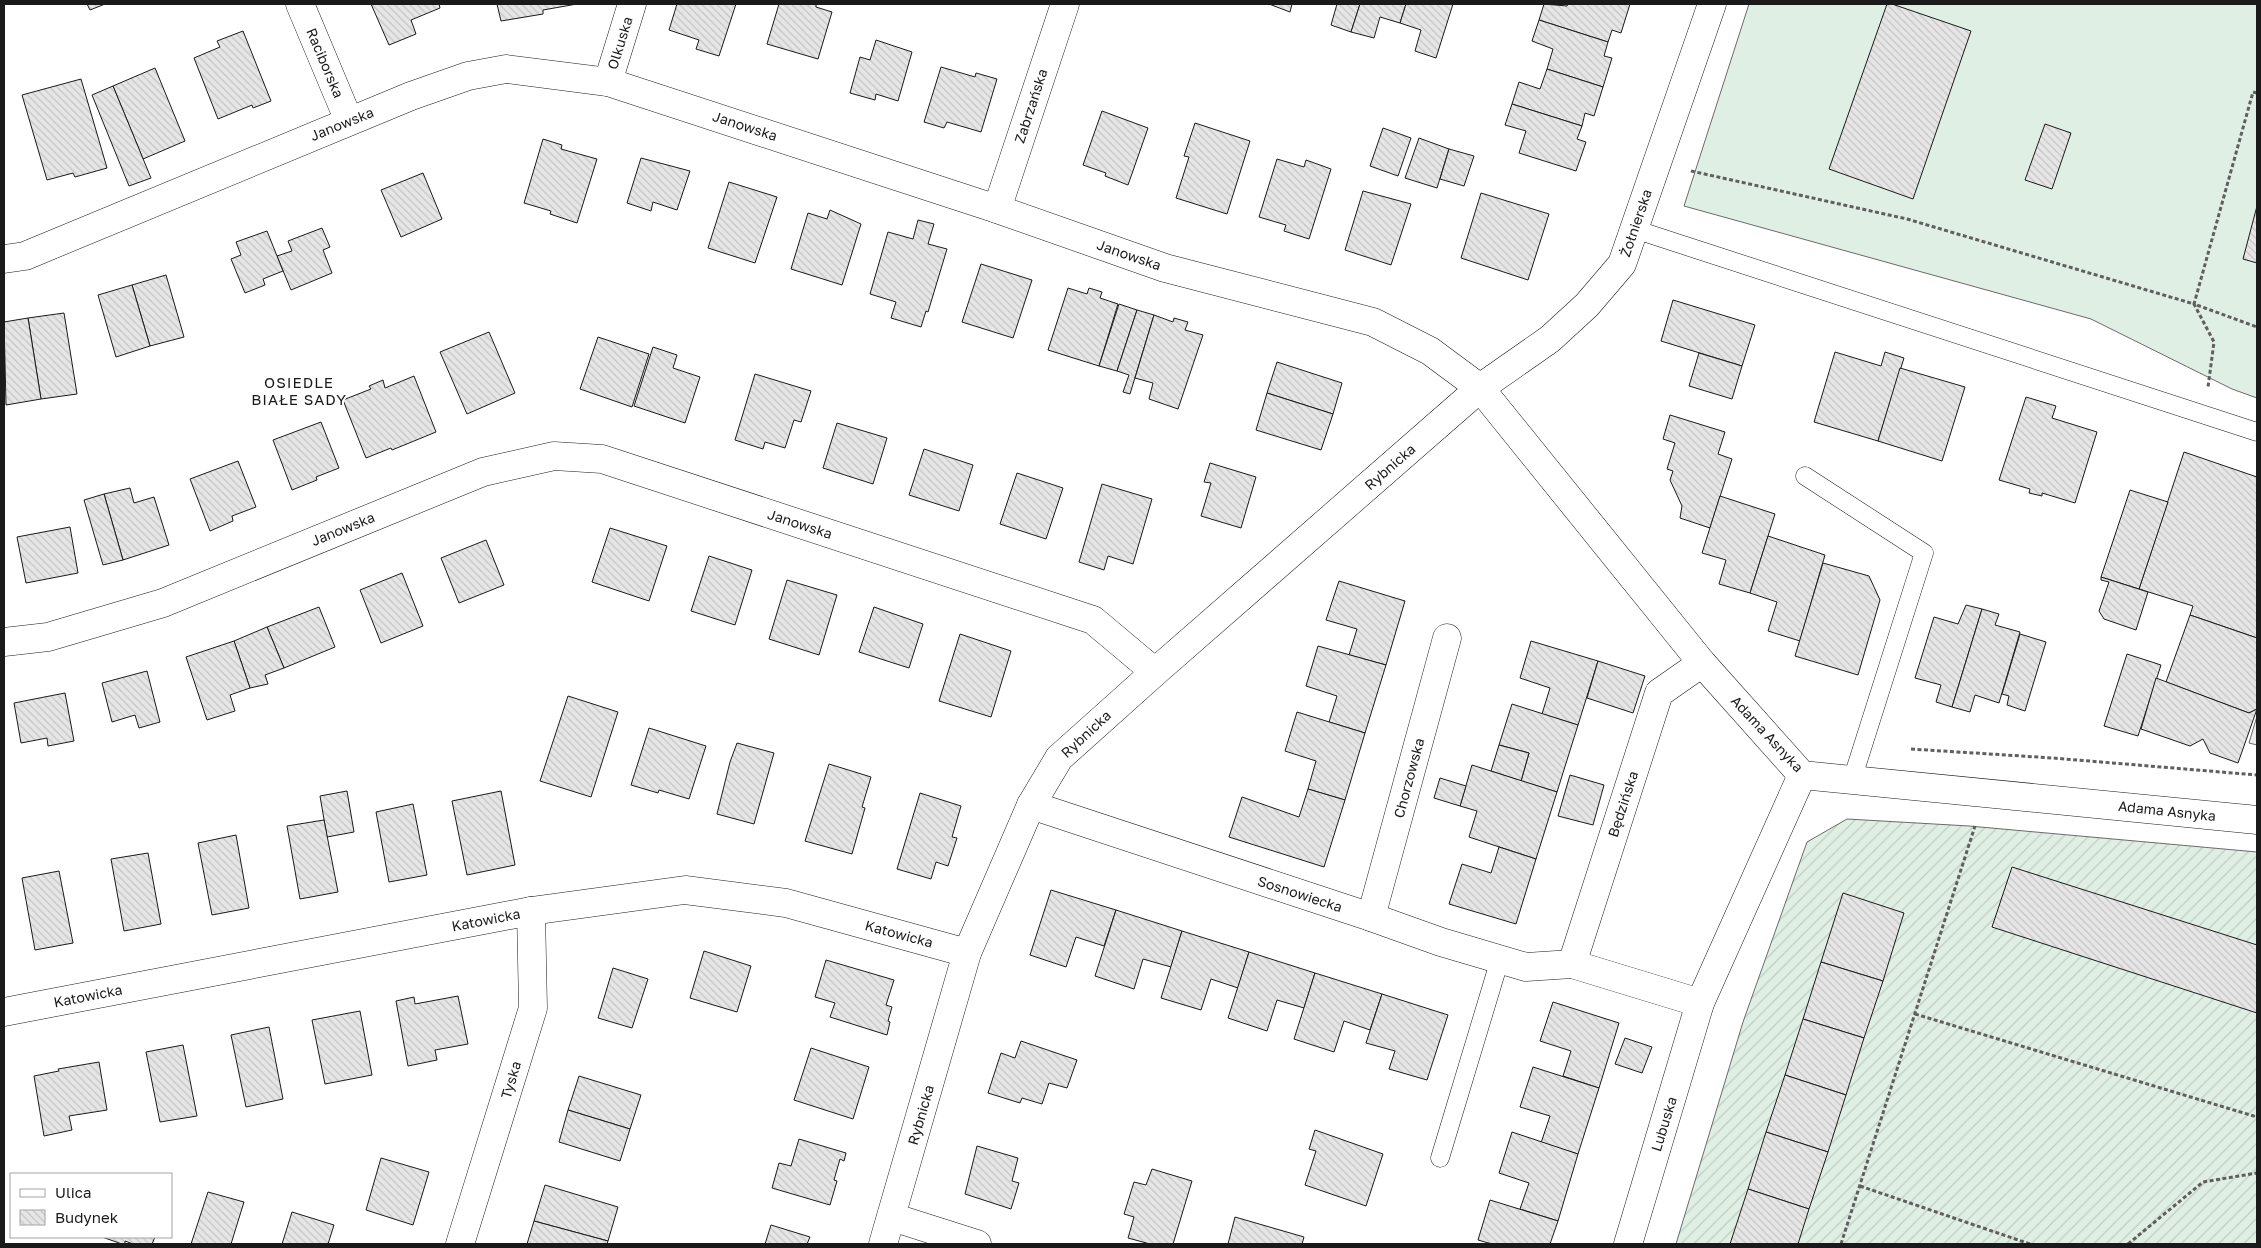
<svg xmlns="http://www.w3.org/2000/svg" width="2261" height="1248" font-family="'Golos Text',sans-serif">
  <defs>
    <pattern id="garden-furrows" width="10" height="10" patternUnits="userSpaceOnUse" patternTransform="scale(1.25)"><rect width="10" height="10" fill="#e0efe3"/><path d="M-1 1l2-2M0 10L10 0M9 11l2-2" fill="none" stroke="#c0ccc2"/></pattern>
    <pattern id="building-back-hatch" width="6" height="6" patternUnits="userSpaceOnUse" patternTransform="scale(1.25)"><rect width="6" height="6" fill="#e6e6e6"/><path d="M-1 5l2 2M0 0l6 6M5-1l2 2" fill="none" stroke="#c5c5c5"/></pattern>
  </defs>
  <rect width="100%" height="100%" fill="#fff"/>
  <path fill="#e0efe3" stroke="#6a6a6a" d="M 1749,4 L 2257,4 L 2257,398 L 2232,389 L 2091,319 L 1684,206 Z"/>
  <path fill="url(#garden-furrows)" stroke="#6a6a6a" d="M 1847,819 L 1969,826 L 2257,852 L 2257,1244 L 1676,1244 L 1743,1022 L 1807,842 Z"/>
  <path fill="#ededed" stroke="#6a6a6a" d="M 2257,716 L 2257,745 L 2249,743 Z"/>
  <g fill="url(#building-back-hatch)" stroke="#1a1a1a">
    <path d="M 87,4 L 105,4 L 90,10 Z"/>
    <path d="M 371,4 L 439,4 L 440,8 L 411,20 L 416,34 L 389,45 Z"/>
    <path d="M 497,4 L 577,4 L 543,10 L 543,14 L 501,21 Z"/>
    <path d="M 677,4 L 736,4 L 719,56 L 696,49 L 699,40 L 669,30 Z"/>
    <path d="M 779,4 L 816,4 L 816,7 L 832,12 L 818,59 L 767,44 Z"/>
    <path d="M 1269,4 L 1292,4 L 1290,12 Z"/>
    <path d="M 1337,4 L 1360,4 L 1351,32 L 1331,25 Z"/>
    <path d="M 1360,4 L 1406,4 L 1400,23 L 1380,17 L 1374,38 L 1351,32 Z"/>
    <path d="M 1406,4 L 1453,4 L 1436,58 L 1415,51 L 1421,30 L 1400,23 Z"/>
    <path d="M 1544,4 L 1567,6 L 1568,4 L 1630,4 L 1621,33 L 1612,30 L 1608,42 L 1539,20 Z"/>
    <path d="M 1887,4 L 1892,4 L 1971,31 L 1913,199 L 1829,169 Z"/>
    <path d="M 1539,20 L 1608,42 L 1604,56 L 1612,58 L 1603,87 L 1547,69 L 1553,49 L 1532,41 Z"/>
    <path d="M 243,31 L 271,101 L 253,108 L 252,105 L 218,119 L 194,58 L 220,47 L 217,41 Z"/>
    <path d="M 876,40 L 912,52 L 898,101 L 876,94 L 875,100 L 850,93 L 860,57 L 870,60 Z"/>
    <path d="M 941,67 L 975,77 L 976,73 L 997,79 L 981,132 L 947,122 L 944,128 L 924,122 Z"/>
    <path d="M 155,68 L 185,141 L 143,159 L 113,86 Z"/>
    <path d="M 1547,69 L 1603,87 L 1594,116 L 1585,113 L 1582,126 L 1512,104 L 1519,82 L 1540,89 Z"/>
    <path d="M 81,79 L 107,168 L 75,177 L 73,173 L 47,180 L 22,95 Z"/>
    <path d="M 113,86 L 151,178 L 129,186 L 92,95 Z"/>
    <path d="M 1512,104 L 1582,126 L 1577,139 L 1586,142 L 1576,171 L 1519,153 L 1526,131 L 1505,125 Z"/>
    <path d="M 1102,111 L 1148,128 L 1128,185 L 1105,176 L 1106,173 L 1083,165 Z"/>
    <path d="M 1195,123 L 1250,141 L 1227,214 L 1176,198 L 1189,157 L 1184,156 Z"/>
    <path d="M 2045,124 L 2071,133 L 2052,189 L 2025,180 Z"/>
    <path d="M 1383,128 L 1411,138 L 1398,176 L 1370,166 Z"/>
    <path d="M 1419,138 L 1449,149 L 1437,188 L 1405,178 Z"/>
    <path d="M 543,139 L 562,145 L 561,149 L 597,159 L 577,223 L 550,214 L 551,211 L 524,203 Z"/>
    <path d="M 1449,149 L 1474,156 L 1464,186 L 1440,179 Z"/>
    <path d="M 641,158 L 690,171 L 677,210 L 653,202 L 651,211 L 627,203 Z"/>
    <path d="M 1277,159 L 1304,167 L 1306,160 L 1331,169 L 1309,239 L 1284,231 L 1286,225 L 1259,217 Z"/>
    <path d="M 423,173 L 442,219 L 401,237 L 381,190 Z"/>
    <path d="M 729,182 L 777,197 L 755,263 L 708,248 Z"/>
    <path d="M 1363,191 L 1411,204 L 1391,265 L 1345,250 Z"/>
    <path d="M 1481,193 L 1549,214 L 1528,280 L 1461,258 Z"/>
    <path d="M 2257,206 L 2257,263 L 2243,259 Z"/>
    <path d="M 830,210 L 861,224 L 842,285 L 791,269 L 808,213 L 827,219 Z"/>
    <path d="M 918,220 L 934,224 L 928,244 L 947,249 L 928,312 L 926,311 L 921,327 L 891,318 L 896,302 L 870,294 L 888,232 L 913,239 Z"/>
    <path d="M 322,228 L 330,247 L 323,250 L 332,273 L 291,290 L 277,256 L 292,251 L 288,241 Z"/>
    <path d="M 267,231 L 283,271 L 263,279 L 265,285 L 245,293 L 231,259 L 241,255 L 236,242 Z"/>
    <path d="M 981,264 L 1032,280 L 1013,338 L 962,322 Z"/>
    <path d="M 166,275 L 184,337 L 150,346 L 132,285 Z"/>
    <path d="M 132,285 L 150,346 L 116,357 L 98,295 Z"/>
    <path d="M 1068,288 L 1087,294 L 1089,288 L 1102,292 L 1100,298 L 1118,304 L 1099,366 L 1048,350 Z"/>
    <path d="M 1673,300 L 1755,325 L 1742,366 L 1661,341 Z"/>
    <path d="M 1119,304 L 1137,310 L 1117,371 L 1099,366 Z"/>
    <path d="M 1137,310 L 1154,315 L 1130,394 L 1123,392 L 1129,375 L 1117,371 Z"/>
    <path d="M 64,313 L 77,394 L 41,399 L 28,318 Z"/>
    <path d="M 1154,315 L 1173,322 L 1174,318 L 1188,322 L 1185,330 L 1203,335 L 1178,409 L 1149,399 L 1153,383 L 1135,378 Z"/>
    <path d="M 28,318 L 41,399 L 6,405 L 4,322 Z"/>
    <path d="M 489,332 L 515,393 L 467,414 L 440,352 Z"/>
    <path d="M 598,337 L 649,354 L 632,407 L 580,389 Z"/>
    <path d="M 653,347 L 677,355 L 673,368 L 700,377 L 685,423 L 634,406 Z"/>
    <path d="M 1835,352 L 1881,366 L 1885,352 L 1904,358 L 1878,441 L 1814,422 Z"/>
    <path d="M 1699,353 L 1742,366 L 1732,399 L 1689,386 Z"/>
    <path d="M 1277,362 L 1342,383 L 1333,414 L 1267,393 Z"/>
    <path d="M 1900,368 L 1965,387 L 1942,461 L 1878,441 Z"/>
    <path d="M 755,374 L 811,391 L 801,422 L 794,420 L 785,448 L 765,442 L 763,449 L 735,440 Z"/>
    <path d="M 414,376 L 436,432 L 392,450 L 391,448 L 366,458 L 343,400 L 371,389 L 369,386 L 383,380 L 385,388 Z"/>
    <path d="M 1267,393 L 1333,414 L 1321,450 L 1256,430 Z"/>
    <path d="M 2026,397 L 2056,406 L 2052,418 L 2097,432 L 2075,503 L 2042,493 L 2042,496 L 2029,493 L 2030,489 L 1999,480 Z"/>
    <path d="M 1670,415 L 1725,432 L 1718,454 L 1732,459 L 1710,528 L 1680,518 L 1682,506 L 1670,480 L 1673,471 L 1667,469 L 1675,443 L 1663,439 Z"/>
    <path d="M 321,422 L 339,468 L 316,477 L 317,480 L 292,490 L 273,440 Z"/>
    <path d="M 837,423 L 887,438 L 873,484 L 823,468 Z"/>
    <path d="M 924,449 L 973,465 L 959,511 L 909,495 Z"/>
    <path d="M 2184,452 L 2257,477 L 2257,638 L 2190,615 L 2193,606 L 2139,589 Z"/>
    <path d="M 238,461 L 256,507 L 232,516 L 233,521 L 210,531 L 190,479 Z"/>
    <path d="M 1210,463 L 1256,477 L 1241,528 L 1201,516 L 1211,483 L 1204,482 Z"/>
    <path d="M 1017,473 L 1063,488 L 1046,539 L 1000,524 Z"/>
    <path d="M 1102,484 L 1152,499 L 1133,564 L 1108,556 L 1104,570 L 1079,562 Z"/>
    <path d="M 130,488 L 134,503 L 154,497 L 169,545 L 123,560 L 104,494 Z"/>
    <path d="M 2130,490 L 2168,502 L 2139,589 L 2101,577 Z"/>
    <path d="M 104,494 L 123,560 L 103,565 L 84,500 Z"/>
    <path d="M 1720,496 L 1775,514 L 1750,593 L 1719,584 L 1726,560 L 1702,553 Z"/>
    <path d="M 70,527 L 78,573 L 26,583 L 17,537 Z"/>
    <path d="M 610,528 L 667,546 L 649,601 L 592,582 Z"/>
    <path d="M 1768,536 L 1825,555 L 1800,641 L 1768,631 L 1777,602 L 1750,593 Z"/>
    <path d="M 486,540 L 504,585 L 459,603 L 441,558 Z"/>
    <path d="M 709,556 L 752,570 L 735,625 L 691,611 Z"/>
    <path d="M 1823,563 L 1869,576 L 1880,600 L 1858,675 L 1795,656 Z"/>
    <path d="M 402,573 L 423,626 L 381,643 L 360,590 Z"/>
    <path d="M 2101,577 L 2148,592 L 2136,630 L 2104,619 L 2099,611 L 2109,582 L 2101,580 Z"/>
    <path d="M 787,580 L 837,595 L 819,655 L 769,639 Z"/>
    <path d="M 1339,581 L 1405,601 L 1386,665 L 1349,655 L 1357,629 L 1326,620 Z"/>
    <path d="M 1966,605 L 1982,609 L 1952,707 L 1936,702 L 1941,685 L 1915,678 L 1934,617 L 1958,624 Z"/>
    <path d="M 319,607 L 335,647 L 284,668 L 267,627 Z"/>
    <path d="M 874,607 L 923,624 L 909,668 L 859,652 Z"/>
    <path d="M 1982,609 L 1999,614 L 1995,625 L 2020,632 L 1999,703 L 1975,695 L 1970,712 L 1952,707 Z"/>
    <path d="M 2190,615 L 2257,638 L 2257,709 L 2249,713 L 2166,682 Z"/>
    <path d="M 267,627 L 284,668 L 265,675 L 268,684 L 250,688 L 234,641 Z"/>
    <path d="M 960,634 L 1011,651 L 991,717 L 939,701 Z"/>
    <path d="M 2020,634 L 2046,642 L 2025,711 L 2007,705 L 2009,696 L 2002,694 Z"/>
    <path d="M 234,641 L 250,688 L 230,695 L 235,711 L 207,720 L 186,657 Z"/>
    <path d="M 1531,641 L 1598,661 L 1578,725 L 1542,714 L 1550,688 L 1520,678 Z"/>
    <path d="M 1318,646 L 1386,665 L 1365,733 L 1329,722 L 1337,696 L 1306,686 Z"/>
    <path d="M 2127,654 L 2161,665 L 2138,736 L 2104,726 Z"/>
    <path d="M 1598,661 L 1645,676 L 1633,713 L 1587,698 Z"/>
    <path d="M 147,671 L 160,722 L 139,728 L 135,715 L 112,722 L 102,683 Z"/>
    <path d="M 2156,678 L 2249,713 L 2257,709 L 2238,763 L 2210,753 L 2203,739 L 2190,746 L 2141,729 Z"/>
    <path d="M 65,693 L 74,741 L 48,746 L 47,738 L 21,743 L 14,703 Z"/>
    <path d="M 568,696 L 618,712 L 591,797 L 540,781 Z"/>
    <path d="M 1512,704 L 1578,725 L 1557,792 L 1521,781 L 1529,753 L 1499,745 Z"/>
    <path d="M 1297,712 L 1365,733 L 1345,800 L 1308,789 L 1316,761 L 1285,751 Z"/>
    <path d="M 649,728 L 706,746 L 689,799 L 659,790 L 658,793 L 631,785 Z"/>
    <path d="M 737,743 L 774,753 L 754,824 L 717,814 L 730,762 Z"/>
    <path d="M 1499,745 L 1529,753 L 1521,781 L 1491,771 Z"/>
    <path d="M 829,764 L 871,777 L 862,807 L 865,808 L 852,854 L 805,841 Z"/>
    <path d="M 1472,765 L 1557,792 L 1536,859 L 1469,837 L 1477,811 L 1460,806 Z"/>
    <path d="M 1570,775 L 1604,785 L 1593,825 L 1558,816 Z"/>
    <path d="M 1440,778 L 1466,786 L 1460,806 L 1434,798 Z"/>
    <path d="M 1308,789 L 1345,800 L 1324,867 L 1229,837 L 1242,797 L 1299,817 Z"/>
    <path d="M 347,791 L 354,832 L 327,837 L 320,796 Z"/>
    <path d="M 501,791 L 515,865 L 467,875 L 452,801 Z"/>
    <path d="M 920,793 L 961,806 L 952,837 L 957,838 L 948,866 L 936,862 L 931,879 L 897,869 Z"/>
    <path d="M 413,804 L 427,875 L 389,882 L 376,812 Z"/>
    <path d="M 324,820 L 338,892 L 300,899 L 287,826 Z"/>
    <path d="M 236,835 L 249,908 L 212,915 L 198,843 Z"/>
    <path d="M 1499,847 L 1536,859 L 1516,924 L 1449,904 L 1462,864 L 1491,873 Z"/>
    <path d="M 148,853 L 161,924 L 124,931 L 111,859 Z"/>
    <path d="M 2012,867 L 2257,945 L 2257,1013 L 1992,927 Z"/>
    <path d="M 59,871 L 73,943 L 35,950 L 22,878 Z"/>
    <path d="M 1051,890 L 1116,910 L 1104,946 L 1076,937 L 1066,967 L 1030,955 Z"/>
    <path d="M 1843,893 L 1904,913 L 1883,981 L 1821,962 Z"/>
    <path d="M 1116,910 L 1182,931 L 1171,967 L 1143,959 L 1134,989 L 1095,976 Z"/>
    <path d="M 1182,931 L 1249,952 L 1238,988 L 1211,979 L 1201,1010 L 1161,998 Z"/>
    <path d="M 704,951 L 751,966 L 737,1012 L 690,998 Z"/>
    <path d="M 1249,952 L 1315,973 L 1304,1008 L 1277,1000 L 1267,1031 L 1228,1018 Z"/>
    <path d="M 826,960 L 894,980 L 886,1005 L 892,1007 L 888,1021 L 890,1022 L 887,1035 L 830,1017 L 835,1003 L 815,997 Z"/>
    <path d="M 1821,962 L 1883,981 L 1864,1038 L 1803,1019 Z"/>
    <path d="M 613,968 L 648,979 L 632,1028 L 598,1018 Z"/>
    <path d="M 1315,973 L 1382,994 L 1370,1030 L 1344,1021 L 1334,1052 L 1294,1039 Z"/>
    <path d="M 1382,994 L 1448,1015 L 1427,1080 L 1389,1069 L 1395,1051 L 1366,1043 Z"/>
    <path d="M 458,996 L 468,1044 L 435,1050 L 437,1060 L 408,1066 L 396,1001 L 414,997 L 415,1004 Z"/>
    <path d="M 1553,1002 L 1619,1023 L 1599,1088 L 1563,1076 L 1571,1051 L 1540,1041 Z"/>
    <path d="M 360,1011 L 372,1075 L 325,1084 L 312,1020 Z"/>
    <path d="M 1803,1019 L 1864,1038 L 1846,1095 L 1785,1075 Z"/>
    <path d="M 269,1027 L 283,1099 L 246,1107 L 231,1035 Z"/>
    <path d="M 1625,1038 L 1652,1047 L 1642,1073 L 1615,1064 Z"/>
    <path d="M 1021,1041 L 1077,1060 L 1067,1088 L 1049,1083 L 1042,1104 L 1022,1098 L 1020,1103 L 988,1093 L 1001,1053 L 1015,1058 Z"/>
    <path d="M 183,1045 L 197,1116 L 160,1122 L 146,1052 Z"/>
    <path d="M 811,1048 L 869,1067 L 853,1119 L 794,1100 Z"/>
    <path d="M 99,1062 L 107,1110 L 69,1116 L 72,1130 L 44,1136 L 34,1076 L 59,1071 L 58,1069 Z"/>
    <path d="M 1533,1067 L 1599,1088 L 1578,1154 L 1541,1143 L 1550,1116 L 1520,1107 Z"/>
    <path d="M 1785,1075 L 1846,1095 L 1828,1152 L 1766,1132 Z"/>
    <path d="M 579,1076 L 641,1095 L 630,1129 L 568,1110 Z"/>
    <path d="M 568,1110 L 630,1129 L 620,1161 L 559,1142 Z"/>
    <path d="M 1315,1130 L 1383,1154 L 1366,1206 L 1305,1185 L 1316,1151 L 1309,1149 Z"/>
    <path d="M 1512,1132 L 1578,1154 L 1558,1221 L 1520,1209 L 1529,1183 L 1499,1173 Z"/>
    <path d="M 1766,1132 L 1828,1152 L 1809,1209 L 1748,1189 Z"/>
    <path d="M 799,1139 L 846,1153 L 844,1161 L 840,1159 L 834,1180 L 837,1181 L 830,1205 L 772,1188 L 779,1163 L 791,1166 Z"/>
    <path d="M 977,1146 L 1018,1158 L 1012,1181 L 1019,1183 L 1011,1209 L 965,1194 Z"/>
    <path d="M 381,1158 L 429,1172 L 413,1225 L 366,1210 Z"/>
    <path d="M 1152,1169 L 1192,1181 L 1173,1244 L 1150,1244 L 1128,1238 L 1134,1217 L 1124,1214 L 1134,1182 L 1146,1185 Z"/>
    <path d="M 545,1185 L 618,1207 L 608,1241 L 534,1221 Z"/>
    <path d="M 1748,1189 L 1809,1209 L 1798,1244 L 1730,1244 Z"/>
    <path d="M 208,1192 L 244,1202 L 231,1244 L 191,1244 Z"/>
    <path d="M 1490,1200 L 1558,1221 L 1550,1244 L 1492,1244 L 1478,1240 Z"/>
    <path d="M 292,1212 L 334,1225 L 328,1244 L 282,1244 Z"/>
    <path d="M 1235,1217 L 1304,1237 L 1302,1244 L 1228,1244 Z"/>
    <path d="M 534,1221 L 608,1241 L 607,1244 L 527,1244 Z"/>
    <path d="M 771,1225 L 810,1237 L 807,1244 L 765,1244 Z"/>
    <path d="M 102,1237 L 155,1237 L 152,1244 L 133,1244 L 125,1241 L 125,1244 L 122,1244 Z"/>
  </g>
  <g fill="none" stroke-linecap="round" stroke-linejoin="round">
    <g stroke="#1a1a1a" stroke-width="19">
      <g id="lane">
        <path d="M 1634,229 L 2257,432"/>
        <path d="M 1805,476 L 1924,553 L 1852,780"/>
        <path d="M 1440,1158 L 1500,959"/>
      </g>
    </g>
    <g stroke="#1a1a1a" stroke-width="29">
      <g id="street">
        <path d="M 300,4 L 349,121"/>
        <path d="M 608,82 L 632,4"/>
        <path d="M 997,209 L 1065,4"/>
        <path d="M 4,259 L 25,256 L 411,96 L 468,76 L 506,69 L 608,82 L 997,209 L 1165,268 L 1373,322 L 1430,351 L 1480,388 L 1702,663 L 1802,775 L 2257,820"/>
        <path d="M 4,642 L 48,637 L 163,603 L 483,472 L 554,456 L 602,459 L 1093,620 L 1155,672"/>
        <path d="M 1031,805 L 1371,917 L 1441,942 L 1526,967 L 1572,964 L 1700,1003"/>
        <path d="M 1371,917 L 1447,638"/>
        <path d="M 1572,964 L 1659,693 L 1702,663"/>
        <path d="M 4,1012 L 531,911 L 685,890 L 786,903 L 967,953"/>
        <path d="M 892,1217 L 977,1244"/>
        <path d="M 460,1244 L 533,1008 L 531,911"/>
        <path d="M 883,1244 L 967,953 L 1031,805 L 1059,758 L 1155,672 L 1480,388 L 1550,339 L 1587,305 L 1622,264 L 1712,4"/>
        <path d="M 1628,1244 L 1700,1003 L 1802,775"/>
      </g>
    </g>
    <g stroke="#5f5f5f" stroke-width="3" stroke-dasharray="4 2.5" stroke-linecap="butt">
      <path d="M 2257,93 L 2253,92 L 2194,304 L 2257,327"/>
      <path d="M 1691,171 L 1907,219 L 2194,304 L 2214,342 L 2208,387"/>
      <path d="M 1911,749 L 2053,758 L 2257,775"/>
      <path d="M 1915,1014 L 2257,1117"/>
      <path d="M 1860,1186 L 2030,1244"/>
      <path d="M 1841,1244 L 1975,826"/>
      <path d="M 2128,1244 L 2203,1182 L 2257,1173"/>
    </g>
    <use href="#lane" stroke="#fff" stroke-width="18"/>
    <use href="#street" stroke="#fff" stroke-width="28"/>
  </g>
  <g text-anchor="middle" stroke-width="4" stroke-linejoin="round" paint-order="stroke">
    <g font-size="14" fill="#1a1a1a" stroke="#fff">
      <text transform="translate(620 43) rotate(-73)" y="5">Olkuska</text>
      <text transform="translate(325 63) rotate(67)" y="5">Raciborska</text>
      <text transform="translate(1031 106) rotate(-72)" y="5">Zabrzańska</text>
      <text transform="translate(342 124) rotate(-22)" y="5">Janowska</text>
      <text transform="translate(745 126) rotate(18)" y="5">Janowska</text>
      <text transform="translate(1636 223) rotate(-71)" y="5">Żołnierska</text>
      <text transform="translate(1129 255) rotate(19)" y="5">Janowska</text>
      <text transform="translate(1390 467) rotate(-41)" y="5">Rybnicka</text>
      <text transform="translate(800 524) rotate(18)" y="5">Janowska</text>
      <text transform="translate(343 529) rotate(-22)" y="5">Janowska</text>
      <text transform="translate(1086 734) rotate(-43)" y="5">Rybnicka</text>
      <text transform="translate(1767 734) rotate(47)" y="5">Adama Asnyka</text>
      <text transform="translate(1409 778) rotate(-75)" y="5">Chorzowska</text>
      <text transform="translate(1623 804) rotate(-72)" y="5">Będzińska</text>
      <text transform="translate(2167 811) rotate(6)" y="5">Adama Asnyka</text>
      <text transform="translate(1300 894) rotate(18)" y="5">Sosnowiecka</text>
      <text transform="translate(486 920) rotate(-11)" y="5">Katowicka</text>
      <text transform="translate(899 934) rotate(15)" y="5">Katowicka</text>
      <text transform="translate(88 996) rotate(-11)" y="5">Katowicka</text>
      <text transform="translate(511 1080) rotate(-73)" y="5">Tyska</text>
      <text transform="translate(921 1115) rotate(-74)" y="5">Rybnicka</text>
      <text transform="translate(1664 1124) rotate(-73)" y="5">Lubuska</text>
    </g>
    <g font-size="15" letter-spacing="1" fill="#1a1a1a" stroke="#fff">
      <text x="299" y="388">OSIEDLE<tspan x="299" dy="17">BIAŁE SADY</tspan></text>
    </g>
  </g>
  <rect width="2261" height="1248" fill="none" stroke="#1a1a1a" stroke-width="10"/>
  <rect x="10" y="1173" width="162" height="65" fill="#ffffff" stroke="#a3a3a3"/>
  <rect x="20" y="1189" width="25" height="8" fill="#ffffff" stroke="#a3a3a3"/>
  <text x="55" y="1198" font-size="15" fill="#1a1a1a">Ulica</text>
  <rect x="20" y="1210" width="25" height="15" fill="url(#building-back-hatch)" stroke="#a3a3a3"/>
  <text x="55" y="1223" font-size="15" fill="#1a1a1a">Budynek</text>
</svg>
